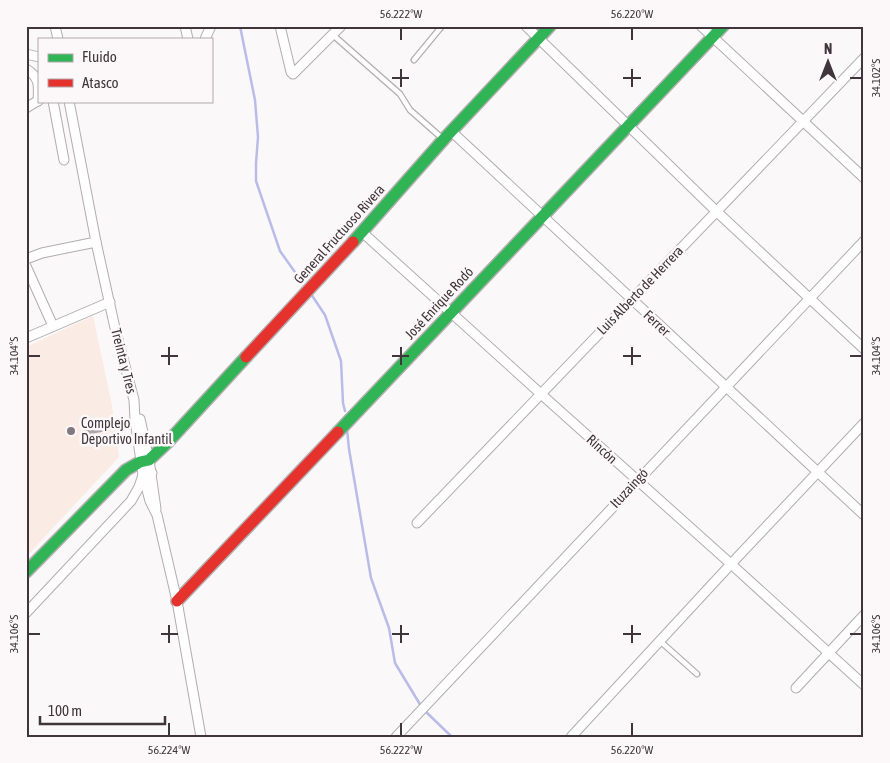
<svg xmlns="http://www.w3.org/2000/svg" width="890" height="763" font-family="'Asap Condensed',sans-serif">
  <rect width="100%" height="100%" fill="#fbf8f9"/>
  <path fill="#faece4" d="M 93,316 L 112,405 L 119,457 L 26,557 L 26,347 Z"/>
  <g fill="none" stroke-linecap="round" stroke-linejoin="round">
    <g stroke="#b9bce8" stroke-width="2.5">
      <path d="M 240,26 L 255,100 L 258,137 L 256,163 L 256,181 L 280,251 L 302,282"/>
      <path d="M 311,294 L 325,315 L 341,361 L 343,403 L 345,411"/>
      <path d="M 347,429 L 349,449 L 371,578 L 389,628 L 395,663 L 421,706"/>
      <path d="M 424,710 L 452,737"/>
    </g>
  </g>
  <path fill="#aca6a6" d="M 105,422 L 107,431 L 85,435 L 84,426 Z"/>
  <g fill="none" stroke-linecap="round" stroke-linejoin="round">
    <g stroke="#b2adaf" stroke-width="7">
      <g id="lane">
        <path d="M 333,35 L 400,94 L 410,110 L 443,139"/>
        <path d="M 414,60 L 442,26"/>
        <path d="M 660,641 L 697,674"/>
      </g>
    </g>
    <g stroke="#b2adaf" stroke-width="11">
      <g id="street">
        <path d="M 55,26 L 58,39"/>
        <path d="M 185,26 L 188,39"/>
        <path d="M 280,26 L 291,72 L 293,74 L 341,26"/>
        <path d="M 526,26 L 716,211 L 864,349"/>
        <path d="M 701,26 L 864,178"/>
        <path d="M 205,39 L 211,26"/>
        <path d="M 26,54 L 39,57"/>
        <path d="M 26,69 C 40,77 39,86 38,101"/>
        <path d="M 53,101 L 64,160"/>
        <path d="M 69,101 L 96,242 L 115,328 L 134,400 L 135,420 L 143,475 L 150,501 L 157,515 L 177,601 L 201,737"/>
        <path d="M 26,108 L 39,100"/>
        <path d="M 451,131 L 864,515"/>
        <path d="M 362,232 L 541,394 L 731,564 L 864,685"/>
        <path d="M 26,259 L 42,253 L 96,242"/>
        <path d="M 26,266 L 53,326"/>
        <path d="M 26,338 L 110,302"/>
        <path d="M 140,419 L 149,460 L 156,509"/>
        <path d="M 417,523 L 864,58"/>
        <path d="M 26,613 L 131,501 L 139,487 L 143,475 L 152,473"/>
        <path d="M 796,688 L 864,615"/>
        <path d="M 396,737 L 864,241"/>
        <path d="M 571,737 L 731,564 L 864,423"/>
      </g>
    </g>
    <g stroke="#b2adaf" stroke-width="14">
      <g id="fast">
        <path d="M 353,242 L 444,139 L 550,26"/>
        <path d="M 338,432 L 723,26"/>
        <path d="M 26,572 L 126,470 L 140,462 L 149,460 L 167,443 L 246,357"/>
      </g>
    </g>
    <g stroke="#b2adaf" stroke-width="14">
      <g id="jam">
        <path d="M 246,357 L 353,242"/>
        <path d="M 177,601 L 338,432"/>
      </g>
    </g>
    <use href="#lane" stroke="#fefefe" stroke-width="4.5"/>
    <use href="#street" stroke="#fefefe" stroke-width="9"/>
    <use href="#fast" stroke="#30b455" stroke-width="11"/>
    <use href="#jam" stroke="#e5322d" stroke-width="11"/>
  </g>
  <path fill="none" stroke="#3f353a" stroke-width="2" d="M 401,28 L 401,40M 632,28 L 632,40M 401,69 L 401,87M 632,69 L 632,87M 392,78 L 409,78M 623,78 L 641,78M 850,78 L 862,78M 169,347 L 169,365M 401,347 L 401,365M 632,347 L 632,365M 28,356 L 40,356M 161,356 L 178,356M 392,356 L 409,356M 623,356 L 641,356M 850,356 L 862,356M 169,625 L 169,643M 401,625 L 401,643M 632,625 L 632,643M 28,634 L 40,634M 161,634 L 178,634M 392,634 L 409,634M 623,634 L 641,634M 850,634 L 862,634M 169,723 L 169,736M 401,723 L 401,736M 632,723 L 632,736"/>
  <circle fill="#81797d" stroke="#fcf7f9" stroke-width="2" cx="71" cy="431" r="5"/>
  <g text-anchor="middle" stroke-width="5" stroke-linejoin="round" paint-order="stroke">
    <g font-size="14" fill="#3f353a" stroke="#fcf7f9">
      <text transform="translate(339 234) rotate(-48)" y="5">General Fructuoso Rivera</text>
      <text transform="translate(640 290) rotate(-46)" y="5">Luis Alberto de Herrera</text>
      <text transform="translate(439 303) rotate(-47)" y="5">José Enrique Rodó</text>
      <text transform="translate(657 323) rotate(43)" y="5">Ferrer</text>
      <text transform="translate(124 361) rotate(76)" y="5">Treinta y Tres</text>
      <text transform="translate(602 449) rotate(42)" y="5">Rincón</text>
      <text transform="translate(629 488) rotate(-47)" y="5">Ituzaingó</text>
    </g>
    <g font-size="14" fill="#3f353a" stroke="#fcf7f9" text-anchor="start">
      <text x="81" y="428">Complejo<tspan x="81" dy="16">Deportivo Infantil</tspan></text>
    </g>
  </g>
  <rect width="890" height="763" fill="none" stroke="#fcf7f9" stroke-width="55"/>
  <rect x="38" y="38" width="175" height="65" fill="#fcf7f9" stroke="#b0a9ad"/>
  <rect x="48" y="54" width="25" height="8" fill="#30b455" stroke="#b0a9ad"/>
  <text x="82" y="62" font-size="15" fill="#3f353a">Fluido</text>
  <rect x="48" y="79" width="25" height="8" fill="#e5322d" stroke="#b0a9ad"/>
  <text x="82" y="88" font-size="15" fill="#3f353a">Atasco</text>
  <g transform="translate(828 62)" stroke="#fcf7f9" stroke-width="4" paint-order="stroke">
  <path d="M0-4L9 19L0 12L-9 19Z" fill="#3f353a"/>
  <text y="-8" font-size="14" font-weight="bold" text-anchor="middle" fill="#3f353a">N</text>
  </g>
  <path d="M40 716v8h125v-8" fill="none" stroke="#3f353a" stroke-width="2.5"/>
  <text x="48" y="716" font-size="15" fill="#3f353a" stroke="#fcf7f9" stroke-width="4" paint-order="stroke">100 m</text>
  <rect x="28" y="28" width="834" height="708" fill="none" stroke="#3f353a" stroke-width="2"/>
  <g font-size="12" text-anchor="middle" fill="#3f353a">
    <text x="401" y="18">56.222°W</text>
    <text x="632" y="18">56.220°W</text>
    <text transform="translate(876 78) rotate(-90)" y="4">34.102°S</text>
    <text transform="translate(14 356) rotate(-90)" y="4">34.104°S</text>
    <text transform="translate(876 356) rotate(-90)" y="4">34.104°S</text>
    <text transform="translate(14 634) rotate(-90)" y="4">34.106°S</text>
    <text transform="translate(876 634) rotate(-90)" y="4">34.106°S</text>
    <text x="169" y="754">56.224°W</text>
    <text x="401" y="754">56.222°W</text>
    <text x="632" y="754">56.220°W</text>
  </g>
</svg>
